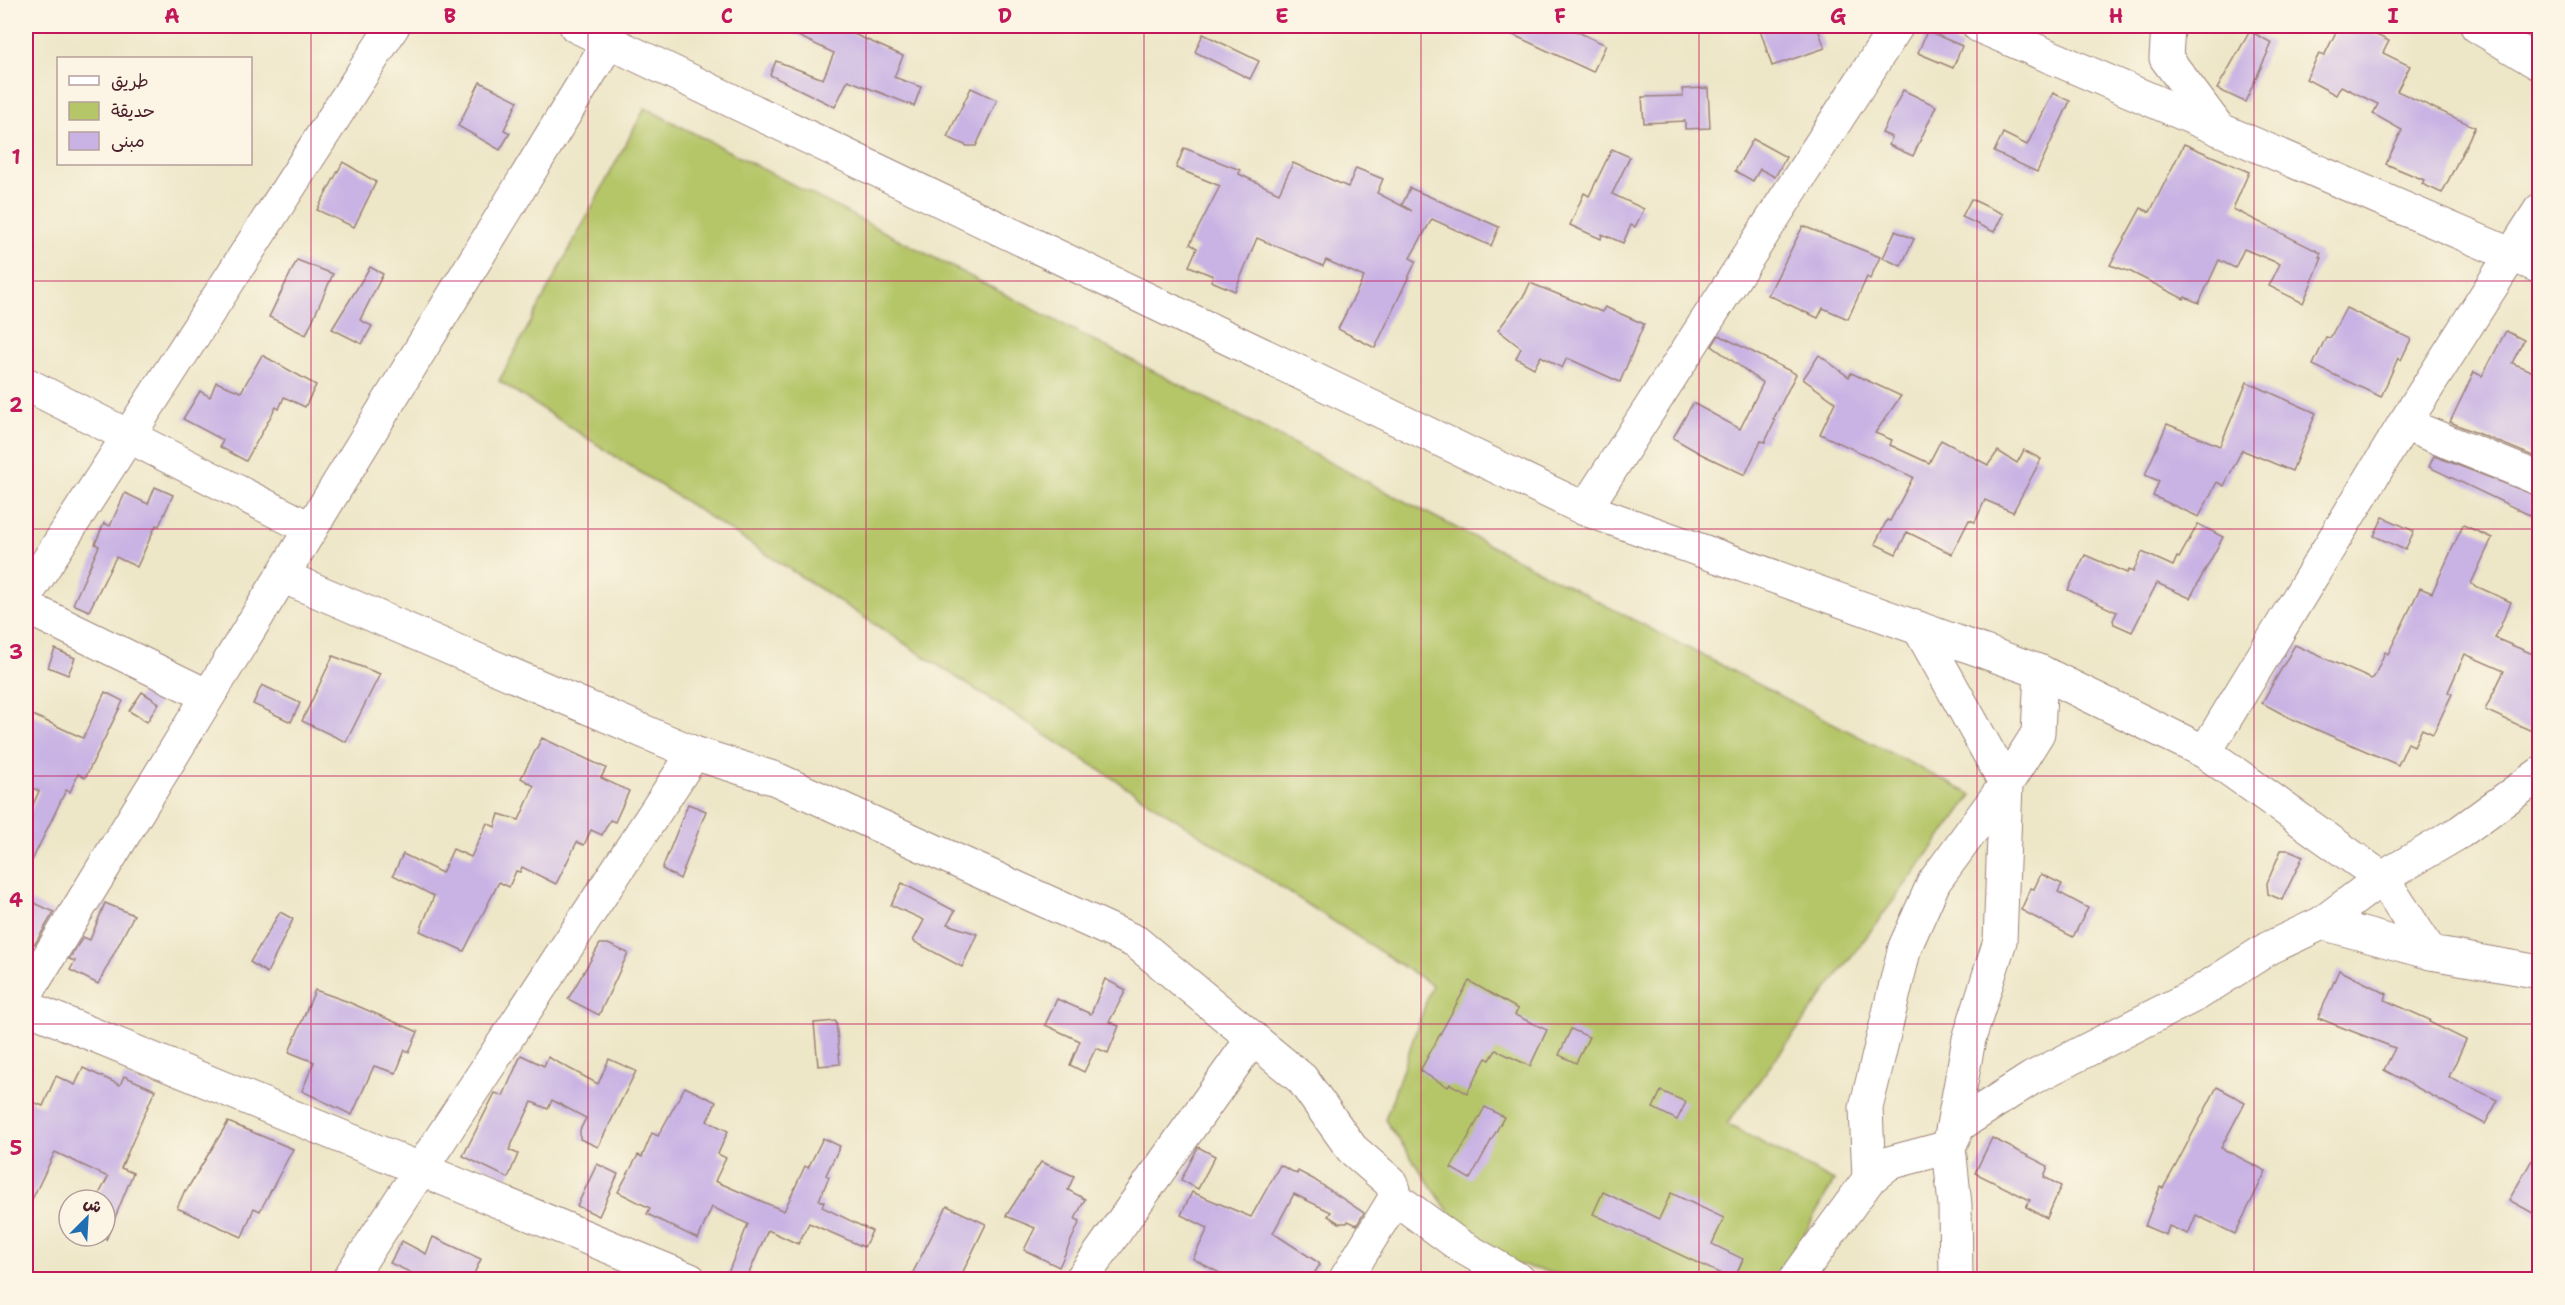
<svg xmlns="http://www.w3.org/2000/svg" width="2565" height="1305" font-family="'Shantell Sans','Playpen Sans Arabic',sans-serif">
  <rect width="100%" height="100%" fill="#fcf5e5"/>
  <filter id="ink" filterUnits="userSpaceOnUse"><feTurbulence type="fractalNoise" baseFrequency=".0167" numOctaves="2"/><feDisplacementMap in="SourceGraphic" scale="12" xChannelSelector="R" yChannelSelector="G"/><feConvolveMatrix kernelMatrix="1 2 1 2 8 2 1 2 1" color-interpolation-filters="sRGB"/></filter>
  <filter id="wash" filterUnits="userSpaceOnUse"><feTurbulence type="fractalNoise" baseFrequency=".008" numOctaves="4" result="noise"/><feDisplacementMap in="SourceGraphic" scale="24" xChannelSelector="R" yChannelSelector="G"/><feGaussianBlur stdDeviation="1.35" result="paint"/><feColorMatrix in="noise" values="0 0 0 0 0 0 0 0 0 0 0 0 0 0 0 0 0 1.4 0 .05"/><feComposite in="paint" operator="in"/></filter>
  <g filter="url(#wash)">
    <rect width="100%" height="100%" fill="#ede6c7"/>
    <path fill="#b5c669" stroke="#80724a" stroke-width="1.5" d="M 645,108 L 1972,795 L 1727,1124 L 1834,1181 L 1779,1279 L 1577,1279 L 1479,1255 L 1385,1120 L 1432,985 L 499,381 Z"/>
    <g id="blocks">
      <g fill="#c9b3e4">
        <path d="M 777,26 L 836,26 L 903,56 L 894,77 L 921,87 L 914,106 L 848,80 L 835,107 L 770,75 L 776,61 L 823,79 L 834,53 Z"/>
        <path d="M 1494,26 L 1565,26 L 1606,45 L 1593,72 Z"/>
        <path d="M 1759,26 L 1817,26 L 1825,48 L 1772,66 Z"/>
        <path d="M 2339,26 L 2376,26 L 2372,33 L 2389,41 L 2383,53 L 2410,66 L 2397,91 L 2475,127 L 2442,193 L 2422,184 L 2424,180 L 2386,164 L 2402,130 L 2373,114 L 2378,104 L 2341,86 L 2336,95 L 2306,79 L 2319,54 L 2324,56 Z"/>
        <path d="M 1927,31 L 1962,46 L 1953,68 L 1918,53 Z"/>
        <path d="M 2250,31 L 2272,43 L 2245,102 L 2217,89 Z"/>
        <path d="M 1203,34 L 1259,61 L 1250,79 L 1195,52 Z"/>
        <path d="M 480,82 L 518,101 L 504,130 L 510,133 L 500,150 L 458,126 Z"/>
        <path d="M 971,88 L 997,100 L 976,146 L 967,146 L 947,137 Z"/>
        <path d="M 1708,88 L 1710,128 L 1685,129 L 1685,121 L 1644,123 L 1642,97 L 1683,96 L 1682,89 Z"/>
        <path d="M 1903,90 L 1936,106 L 1913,156 L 1889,145 L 1892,137 L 1882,133 Z"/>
        <path d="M 2053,93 L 2070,101 L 2037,172 L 1994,152 L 2003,133 L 2027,145 Z"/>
        <path d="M 1753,139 L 1786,157 L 1775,177 L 1760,169 L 1753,181 L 1735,171 Z"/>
        <path d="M 2184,144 L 2249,172 L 2233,209 L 2321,253 L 2319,257 L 2322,258 L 2303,303 L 2269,286 L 2280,264 L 2244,249 L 2235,268 L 2219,260 L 2199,303 L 2185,297 L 2184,299 L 2131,272 L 2110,265 L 2141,208 L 2150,212 Z"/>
        <path d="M 1184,148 L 1240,170 L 1239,174 L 1279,193 L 1293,163 L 1348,187 L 1356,168 L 1383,179 L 1377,193 L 1412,211 L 1402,205 L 1410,188 L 1499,227 L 1491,246 L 1432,219 L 1410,258 L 1416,261 L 1375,348 L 1338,329 L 1364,277 L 1326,260 L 1323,266 L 1257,238 L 1235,291 L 1211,281 L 1213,276 L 1189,266 L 1197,248 L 1190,244 L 1220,186 L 1176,168 Z"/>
        <path d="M 1612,149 L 1630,157 L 1612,194 L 1644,209 L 1635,227 L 1631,225 L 1623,243 L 1602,234 L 1601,239 L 1570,225 L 1584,193 L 1589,196 Z"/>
        <path d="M 343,162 L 376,182 L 354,227 L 317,210 Z"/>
        <path d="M 1971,199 L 2003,214 L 1994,232 L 1962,217 Z"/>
        <path d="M 1803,226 L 1880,257 L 1870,279 L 1867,277 L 1848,319 L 1823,308 L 1818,318 L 1768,295 Z"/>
        <path d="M 1895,231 L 1914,239 L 1901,266 L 1883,258 Z"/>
        <path d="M 297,260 L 333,274 L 306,335 L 269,317 Z"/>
        <path d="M 370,267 L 383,274 L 360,320 L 372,326 L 362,344 L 332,329 Z"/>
        <path d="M 1530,283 L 1602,312 L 1605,307 L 1644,324 L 1620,382 L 1567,358 L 1562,368 L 1541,356 L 1534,368 L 1516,358 L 1521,348 L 1498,330 L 1525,294 Z"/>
        <path d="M 2346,308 L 2411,339 L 2401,360 L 2398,358 L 2381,397 L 2313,365 L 2326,337 L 2330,338 Z"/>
        <path d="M 2506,331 L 2524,340 L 2512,363 L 2540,375 L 2540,459 L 2450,422 L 2474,372 L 2482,376 Z"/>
        <path d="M 1719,335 L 1796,374 L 1773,420 L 1775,421 L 1765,442 L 1761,441 L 1745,475 L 1701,454 L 1673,438 L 1693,403 L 1740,429 L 1763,383 L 1712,346 Z"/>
        <path d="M 262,355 L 316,385 L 305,407 L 284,397 L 279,409 L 276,407 L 246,461 L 220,447 L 223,440 L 183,419 L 200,391 L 210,397 L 216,382 L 241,392 Z"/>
        <path d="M 1819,355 L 1849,377 L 1851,373 L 1901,396 L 1875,433 L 1892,440 L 1890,445 L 1929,463 L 1941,440 L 1988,465 L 1998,451 L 2017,463 L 2024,450 L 2041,459 L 2013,512 L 1985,500 L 1975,522 L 1969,520 L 1952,554 L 1907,532 L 1896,554 L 1875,544 L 1887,520 L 1890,521 L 1913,477 L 1820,434 L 1835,402 L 1803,379 Z"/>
        <path d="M 2247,382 L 2316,413 L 2292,471 L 2242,450 L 2224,486 L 2217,482 L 2199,517 L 2153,496 L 2159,481 L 2145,475 L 2167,424 L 2220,446 Z"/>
        <path d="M 2434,456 L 2540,497 L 2540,520 L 2429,467 Z"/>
        <path d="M 155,487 L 173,495 L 159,526 L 156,525 L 137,567 L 116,557 L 89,611 L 73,604 L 99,546 L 95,544 L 104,523 L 110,526 L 125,493 L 148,504 Z"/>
        <path d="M 2383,517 L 2414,531 L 2405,550 L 2374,536 Z"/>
        <path d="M 2198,524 L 2223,537 L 2190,598 L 2157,583 L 2132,632 L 2114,624 L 2113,620 L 2117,612 L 2068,590 L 2085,555 L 2127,573 L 2129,570 L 2133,572 L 2142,552 L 2173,566 L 2177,557 L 2179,558 Z"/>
        <path d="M 2463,525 L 2492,538 L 2471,584 L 2511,602 L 2495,638 L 2540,657 L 2540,720 L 2534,732 L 2485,710 L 2504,671 L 2465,654 L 2448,692 L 2452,694 L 2433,734 L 2422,729 L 2414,746 L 2408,743 L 2398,765 L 2290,718 L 2262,703 L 2295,645 L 2371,679 L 2374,677 L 2385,652 L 2388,654 L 2420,588 L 2432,593 Z"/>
        <path d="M 55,649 L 75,658 L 68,675 L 48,667 Z"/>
        <path d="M 333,656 L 380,674 L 346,742 L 302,721 Z"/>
        <path d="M 262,685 L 300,703 L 291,722 L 253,704 Z"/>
        <path d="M 105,692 L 123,701 L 85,778 L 78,774 L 70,792 L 66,790 L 26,873 L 26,821 L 39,791 L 26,785 L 26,712 L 83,738 Z"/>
        <path d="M 142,692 L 159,703 L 147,722 L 129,711 Z"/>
        <path d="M 542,738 L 606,768 L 601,778 L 629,791 L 615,822 L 610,820 L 602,835 L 591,830 L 584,845 L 577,842 L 556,884 L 522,867 L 520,872 L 516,871 L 509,887 L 499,882 L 464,951 L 420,931 L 434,896 L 393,875 L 403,854 L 442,873 L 453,849 L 471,857 L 487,823 L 495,827 L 499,814 L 519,820 L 534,786 L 521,778 Z"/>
        <path d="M 688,804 L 706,811 L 680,879 L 662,869 Z"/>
        <path d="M 2281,850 L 2289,850 L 2303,856 L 2282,900 L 2268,894 L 2267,883 Z"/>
        <path d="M 2041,874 L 2062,884 L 2058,892 L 2088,908 L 2073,937 L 2021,910 L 2031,888 L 2034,889 Z"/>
        <path d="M 902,883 L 955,911 L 947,924 L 977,934 L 962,967 L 913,941 L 924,920 L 891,905 Z"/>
        <path d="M 26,899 L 54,912 L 35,944 L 26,939 Z"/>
        <path d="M 105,903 L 134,915 L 98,984 L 70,970 L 75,961 L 69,959 L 83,937 L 90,940 Z"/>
        <path d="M 280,912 L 293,919 L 267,973 L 250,962 Z"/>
        <path d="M 600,944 L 608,944 L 628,953 L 599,1015 L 568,999 Z"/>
        <path d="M 2339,970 L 2387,994 L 2385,1000 L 2430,1020 L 2429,1022 L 2466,1040 L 2449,1077 L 2498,1100 L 2485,1124 L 2384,1070 L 2395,1048 L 2318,1018 Z"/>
        <path d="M 1105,979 L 1126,990 L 1109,1022 L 1119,1026 L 1108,1053 L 1096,1048 L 1084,1072 L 1070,1065 L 1080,1041 L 1045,1025 L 1057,999 L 1091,1014 Z"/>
        <path d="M 1469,981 L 1518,1009 L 1515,1015 L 1547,1030 L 1530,1066 L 1496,1050 L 1490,1060 L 1486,1058 L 1467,1093 L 1450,1084 L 1448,1087 L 1420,1071 Z"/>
        <path d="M 315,990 L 346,1001 L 418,1032 L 409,1052 L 405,1050 L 396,1073 L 374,1066 L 352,1115 L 302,1091 L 314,1062 L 289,1052 Z"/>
        <path d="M 836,1021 L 840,1064 L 818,1066 L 814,1023 Z"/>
        <path d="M 1571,1029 L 1589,1037 L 1576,1063 L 1559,1055 Z"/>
        <path d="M 521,1055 L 544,1066 L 548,1057 L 598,1084 L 609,1059 L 636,1071 L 598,1147 L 580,1139 L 580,1130 L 586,1118 L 552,1100 L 548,1109 L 532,1102 L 509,1150 L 518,1154 L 508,1178 L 463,1156 L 495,1093 L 503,1096 Z"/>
        <path d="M 83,1068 L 120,1085 L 124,1076 L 155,1090 L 121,1168 L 133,1173 L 106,1240 L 105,1200 L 96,1200 L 108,1177 L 55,1152 L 26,1212 L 26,1099 L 43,1106 L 56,1076 L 75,1085 Z"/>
        <path d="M 685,1087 L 716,1102 L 707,1121 L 728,1131 L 718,1154 L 726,1158 L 715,1181 L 784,1211 L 805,1166 L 808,1168 L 823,1138 L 840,1146 L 826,1175 L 829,1177 L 819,1200 L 824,1202 L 822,1207 L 872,1231 L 864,1247 L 809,1223 L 798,1244 L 768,1230 L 746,1280 L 725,1280 L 748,1224 L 712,1207 L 698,1239 L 647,1214 L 650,1208 L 618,1192 L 638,1155 L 642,1157 L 652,1133 L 658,1136 Z"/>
        <path d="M 2217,1087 L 2245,1102 L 2221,1148 L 2266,1171 L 2235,1234 L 2196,1215 L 2188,1234 L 2169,1226 L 2166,1235 L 2145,1226 L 2160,1187 L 2163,1188 L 2176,1165 Z"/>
        <path d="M 1661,1091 L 1686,1102 L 1677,1120 L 1653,1108 Z"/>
        <path d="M 1485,1107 L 1504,1117 L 1470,1179 L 1451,1168 Z"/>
        <path d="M 228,1122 L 293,1149 L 260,1211 L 254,1208 L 242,1237 L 177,1208 L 185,1190 L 186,1191 Z"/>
        <path d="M 1992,1138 L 2048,1166 L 2044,1177 L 2061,1186 L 2047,1218 L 2026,1207 L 2030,1200 L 1975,1173 Z"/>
        <path d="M 2540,1146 L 2540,1217 L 2509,1200 Z"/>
        <path d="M 1198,1147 L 1215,1156 L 1198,1189 L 1181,1180 Z"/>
        <path d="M 1041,1162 L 1074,1176 L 1068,1190 L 1085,1199 L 1075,1219 L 1080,1221 L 1059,1267 L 1024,1250 L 1035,1228 L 1006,1216 Z"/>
        <path d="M 597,1164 L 618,1174 L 599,1216 L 577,1206 Z"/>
        <path d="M 1280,1165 L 1297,1174 L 1298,1171 L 1313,1179 L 1364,1213 L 1357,1225 L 1348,1221 L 1347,1223 L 1339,1223 L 1328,1216 L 1331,1212 L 1294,1194 L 1273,1233 L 1319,1263 L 1319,1266 L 1310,1280 L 1233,1280 L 1193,1259 L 1208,1228 L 1181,1215 L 1192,1192 L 1251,1217 Z"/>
        <path d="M 1603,1192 L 1659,1219 L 1671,1193 L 1724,1218 L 1712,1244 L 1743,1259 L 1734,1280 L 1593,1214 Z"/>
        <path d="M 947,1206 L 986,1224 L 959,1280 L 909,1280 Z"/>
        <path d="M 433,1237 L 481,1259 L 471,1280 L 427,1280 L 390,1263 L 402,1241 L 426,1254 Z"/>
      </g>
    </g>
  </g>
  <g filter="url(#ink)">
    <use href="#blocks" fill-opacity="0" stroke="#9c8279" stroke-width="1.5"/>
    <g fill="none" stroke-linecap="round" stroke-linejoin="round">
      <g stroke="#9c8279" stroke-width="35">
        <g id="minor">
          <path d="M 576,26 L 1585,509 L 2041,672 L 2205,752 L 2382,878 L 2431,953 L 2540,972"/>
          <path d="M 1979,26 L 2540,267"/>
          <path d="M 2168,26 L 2166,58 L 2219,129"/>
          <path d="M 2477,26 L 2540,64"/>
          <path d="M 26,384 L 311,529"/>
          <path d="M 2404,424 L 2540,479"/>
          <path d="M 1585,509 L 1897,26"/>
          <path d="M 282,576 L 694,753 L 776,779 L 1136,942 L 1302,1079 L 1352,1149 L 1390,1182 L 1394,1190 L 1395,1198 L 1345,1280"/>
          <path d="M 26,595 L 393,26"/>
          <path d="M 26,607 L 208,696"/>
          <path d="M 1919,628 L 2006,784 L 1934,882 L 1905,947 L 1866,1108 L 1869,1179 L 1889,1163 L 1949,1147 L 1959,1125 L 2032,1078 L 2197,994 L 2269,948 L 2322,923 L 2431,953"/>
          <path d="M 2205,752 L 2404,424 L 2540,210"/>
          <path d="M 2322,923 L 2382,878 L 2460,832 L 2540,774"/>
          <path d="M 26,994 L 610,40"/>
          <path d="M 26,1007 L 690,1280"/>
          <path d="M 1395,1198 L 1459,1245 L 1519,1280"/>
          <path d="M 348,1280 L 694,753"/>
          <path d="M 1081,1280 L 1253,1038"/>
          <path d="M 1795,1280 L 1869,1179"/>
          <path d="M 1956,1280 L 1955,1205 L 1949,1147 L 1969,1039 L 2000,941 L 2006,784 L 2038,733 L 2041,672"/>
        </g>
      </g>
      <use href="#minor" stroke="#fff" stroke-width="33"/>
    </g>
  </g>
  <path fill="none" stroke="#c2185b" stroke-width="1.5" stroke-opacity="0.55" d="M 311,26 L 311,1280M 588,26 L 588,1280M 866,26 L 866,1280M 1144,26 L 1144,1280M 1421,26 L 1421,1280M 1699,26 L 1699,1280M 1977,26 L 1977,1280M 2254,26 L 2254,1280M 26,281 L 2540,281M 26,529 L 2540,529M 26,776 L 2540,776M 26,1024 L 2540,1024"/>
  <rect width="2565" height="1305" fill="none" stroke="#fcf5e5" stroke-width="66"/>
  <rect x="57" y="57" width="195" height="108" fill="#fcf5e5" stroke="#b59f9b" stroke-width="1.5"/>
  <rect x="69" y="76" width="30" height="9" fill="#ffffff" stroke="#b59f9b" stroke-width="1.5"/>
  <text x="111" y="87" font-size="18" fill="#4a1f2b">طريق</text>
  <rect x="69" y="102" width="30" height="18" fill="#b5c669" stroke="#b59f9b" stroke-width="1.5"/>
  <text x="111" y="117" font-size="18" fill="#4a1f2b">حديقة</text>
  <rect x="69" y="132" width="30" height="18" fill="#c9b3e4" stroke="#b59f9b" stroke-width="1.5"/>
  <text x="111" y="147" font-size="18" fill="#4a1f2b">مبنى</text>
  <g transform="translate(87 1218) rotate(24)"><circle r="28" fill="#fcf5e5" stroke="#b59f9b" stroke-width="1.5"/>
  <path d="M0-4.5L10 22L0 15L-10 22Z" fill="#1f6fb2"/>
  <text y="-9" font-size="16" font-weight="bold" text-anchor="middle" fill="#4a1f2b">ش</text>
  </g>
  <rect x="33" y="33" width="2499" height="1239" fill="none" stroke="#c2185b" stroke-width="2"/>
  <g font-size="20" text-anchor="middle" font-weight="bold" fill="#c2185b">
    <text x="172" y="23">A</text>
    <text x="450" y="23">B</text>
    <text x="727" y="23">C</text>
    <text x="1005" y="23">D</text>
    <text x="1282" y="23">E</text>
    <text x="1560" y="23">F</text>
    <text x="1838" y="23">G</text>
    <text x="2116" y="23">H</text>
    <text x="2393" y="23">I</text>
    <text x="16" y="164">1</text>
    <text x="16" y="412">2</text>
    <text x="16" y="659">3</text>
    <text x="16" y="907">4</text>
    <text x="16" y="1155">5</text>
  </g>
</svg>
